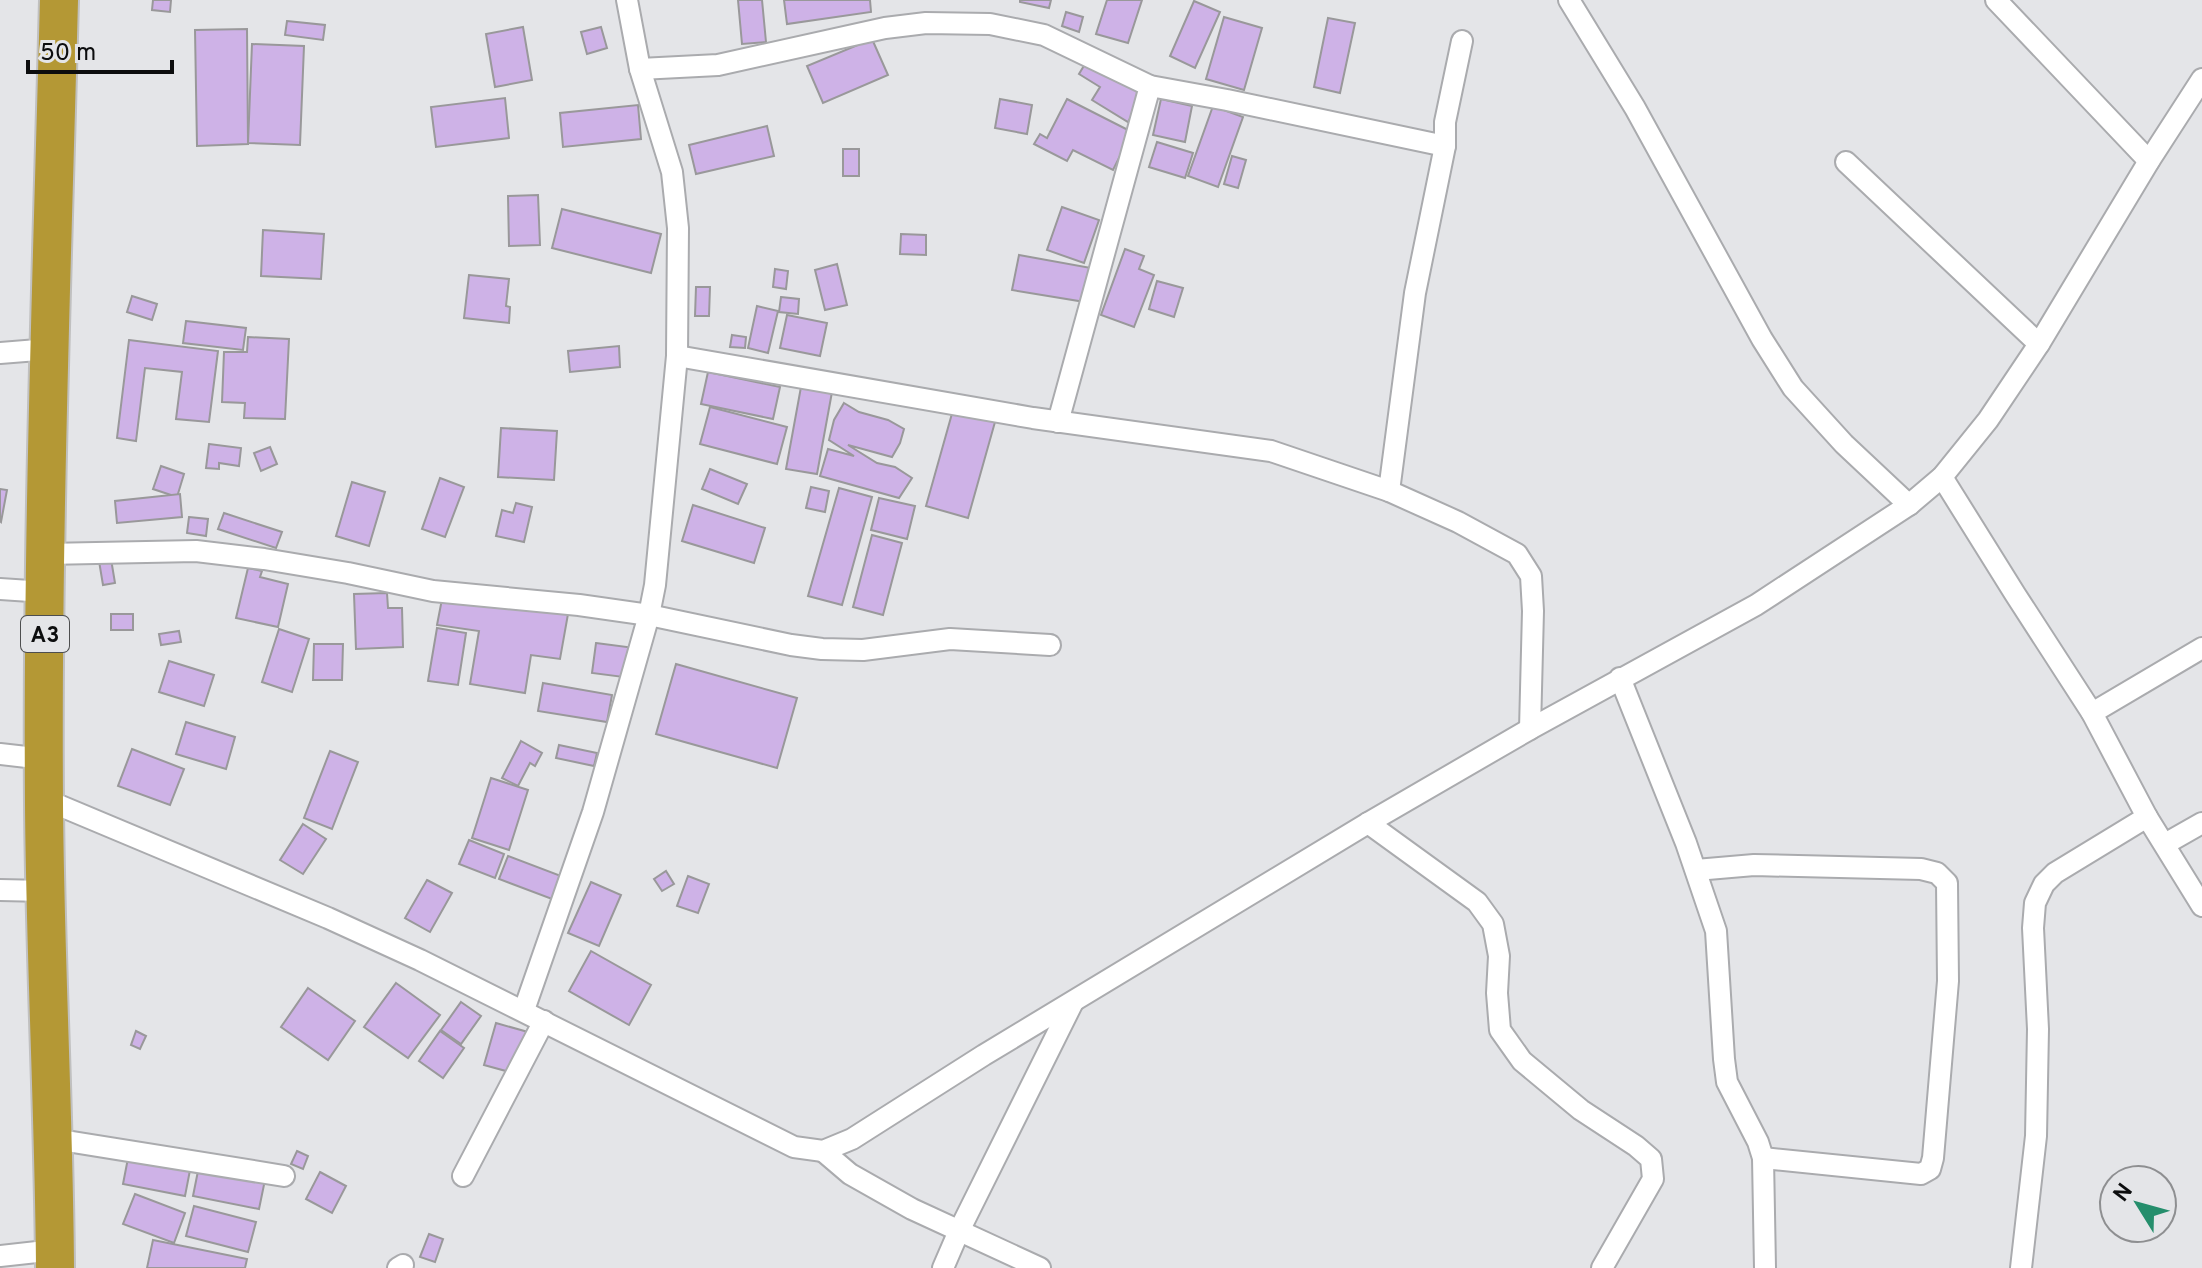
<svg xmlns="http://www.w3.org/2000/svg" width="2202" height="1268" font-family="Overpass,sans-serif">
  <rect width="100%" height="100%" fill="#e4e5e8"/>
  <g fill="#ceb2e7" stroke="#99989a" stroke-width="2">
    <path d="M 153,0 L 171,0 L 170,12 L 152,10 Z"/>
    <path d="M 738,0 L 762,0 L 766,42 L 742,44 Z"/>
    <path d="M 784,0 L 870,0 L 871,12 L 787,24 Z"/>
    <path d="M 1020,0 L 1051,0 L 1049,8 L 1020,2 Z"/>
    <path d="M 1107,0 L 1142,0 L 1128,43 L 1096,34 Z"/>
    <path d="M 1194,1 L 1220,12 L 1195,68 L 1170,56 Z"/>
    <path d="M 1066,12 L 1083,17 L 1079,32 L 1062,26 Z"/>
    <path d="M 1224,17 L 1262,28 L 1244,90 L 1206,79 Z"/>
    <path d="M 1328,18 L 1355,23 L 1340,93 L 1314,87 Z"/>
    <path d="M 287,21 L 325,25 L 323,40 L 285,35 Z"/>
    <path d="M 523,27 L 532,80 L 495,87 L 486,34 Z"/>
    <path d="M 601,27 L 607,48 L 587,54 L 581,32 Z"/>
    <path d="M 247,29 L 248,144 L 197,146 L 195,30 Z"/>
    <path d="M 872,39 L 888,75 L 823,103 L 807,66 Z"/>
    <path d="M 252,44 L 304,46 L 300,145 L 248,143 Z"/>
    <path d="M 1088,59 L 1145,93 L 1128,122 L 1092,100 L 1100,87 L 1079,74 Z"/>
    <path d="M 505,98 L 509,138 L 436,147 L 431,107 Z"/>
    <path d="M 1000,99 L 1032,105 L 1027,134 L 995,128 Z"/>
    <path d="M 1067,99 L 1132,132 L 1113,170 L 1073,150 L 1067,161 L 1034,144 L 1040,134 L 1047,138 Z"/>
    <path d="M 1161,99 L 1192,106 L 1185,142 L 1153,135 Z"/>
    <path d="M 638,105 L 641,139 L 563,147 L 560,113 Z"/>
    <path d="M 1213,106 L 1243,117 L 1218,187 L 1188,176 Z"/>
    <path d="M 767,126 L 774,156 L 696,174 L 689,145 Z"/>
    <path d="M 1157,142 L 1193,153 L 1185,178 L 1149,167 Z"/>
    <rect x="843" y="149" width="16" height="27"/>
    <path d="M 1232,156 L 1246,160 L 1238,188 L 1224,184 Z"/>
    <path d="M 538,195 L 540,245 L 509,246 L 508,196 Z"/>
    <path d="M 1062,207 L 1099,220 L 1084,263 L 1047,250 Z"/>
    <path d="M 562,209 L 661,234 L 651,273 L 552,248 Z"/>
    <path d="M 263,230 L 324,234 L 321,279 L 261,276 Z"/>
    <path d="M 901,234 L 926,235 L 926,255 L 900,254 Z"/>
    <path d="M 1125,249 L 1144,256 L 1139,269 L 1154,275 L 1134,327 L 1101,315 Z"/>
    <path d="M 1019,255 L 1091,268 L 1085,302 L 1012,290 Z"/>
    <path d="M 837,264 L 847,305 L 825,310 L 815,270 Z"/>
    <path d="M 775,269 L 788,271 L 786,289 L 773,287 Z"/>
    <path d="M 469,275 L 509,279 L 506,306 L 510,307 L 509,323 L 464,318 Z"/>
    <path d="M 1157,281 L 1183,288 L 1174,317 L 1149,309 Z"/>
    <path d="M 696,287 L 710,287 L 709,316 L 695,316 Z"/>
    <path d="M 132,296 L 157,304 L 152,320 L 127,312 Z"/>
    <path d="M 781,297 L 799,299 L 798,314 L 779,312 Z"/>
    <path d="M 757,306 L 778,311 L 768,353 L 748,348 Z"/>
    <path d="M 787,315 L 827,323 L 820,356 L 780,348 Z"/>
    <path d="M 186,321 L 246,328 L 243,350 L 183,343 Z"/>
    <path d="M 732,335 L 746,337 L 745,348 L 730,347 Z"/>
    <path d="M 248,337 L 289,339 L 285,419 L 244,418 L 245,403 L 222,402 L 224,352 L 247,352 Z"/>
    <path d="M 129,340 L 218,351 L 209,422 L 176,419 L 182,372 L 145,368 L 136,441 L 117,438 Z"/>
    <path d="M 619,346 L 620,367 L 570,372 L 568,351 Z"/>
    <path d="M 708,372 L 780,387 L 773,419 L 701,404 Z"/>
    <path d="M 801,387 L 832,392 L 817,474 L 786,469 Z"/>
    <path d="M 844,403 L 859,412 L 888,420 L 904,429 L 900,443 L 892,457 L 848,445 L 877,463 L 895,467 L 912,478 L 899,498 L 820,476 L 828,449 L 854,456 L 829,440 L 834,420 Z"/>
    <path d="M 710,407 L 787,427 L 777,464 L 700,444 Z"/>
    <path d="M 953,410 L 995,422 L 968,518 L 926,506 Z"/>
    <path d="M 501,428 L 557,431 L 554,480 L 498,477 Z"/>
    <path d="M 209,444 L 241,448 L 239,466 L 219,463 L 219,469 L 206,468 Z"/>
    <path d="M 270,447 L 277,464 L 261,471 L 254,453 Z"/>
    <path d="M 161,466 L 184,474 L 177,497 L 153,489 Z"/>
    <path d="M 710,469 L 747,484 L 738,504 L 702,489 Z"/>
    <path d="M 440,478 L 464,487 L 445,537 L 422,529 Z"/>
    <path d="M 352,482 L 385,492 L 369,546 L 336,536 Z"/>
    <path d="M 811,487 L 829,491 L 825,512 L 806,508 Z"/>
    <path d="M 839,488 L 872,497 L 842,605 L 808,596 Z"/>
    <path d="M 0,489 L 7,490 L 1,522 L 0,521 Z"/>
    <path d="M 180,494 L 182,517 L 117,523 L 115,501 Z"/>
    <path d="M 879,498 L 915,506 L 907,539 L 871,530 Z"/>
    <path d="M 516,503 L 532,507 L 524,542 L 496,536 L 502,510 L 513,513 Z"/>
    <path d="M 693,505 L 765,528 L 754,563 L 682,541 Z"/>
    <path d="M 224,513 L 282,532 L 276,548 L 218,529 Z"/>
    <path d="M 189,517 L 208,519 L 206,536 L 187,533 Z"/>
    <path d="M 872,535 L 902,543 L 883,615 L 853,607 Z"/>
    <path d="M 111,559 L 115,583 L 103,585 L 99,561 Z"/>
    <path d="M 248,568 L 262,571 L 260,577 L 288,584 L 278,627 L 236,618 Z"/>
    <path d="M 387,593 L 388,608 L 402,608 L 403,647 L 356,649 L 354,594 Z"/>
    <path d="M 443,594 L 568,614 L 560,659 L 531,655 L 525,693 L 470,684 L 479,631 L 437,625 Z"/>
    <rect x="111" y="614" width="22" height="16"/>
    <path d="M 437,628 L 466,633 L 458,685 L 428,681 Z"/>
    <path d="M 279,629 L 309,639 L 292,692 L 262,682 Z"/>
    <path d="M 179,631 L 181,642 L 161,645 L 159,634 Z"/>
    <path d="M 596,643 L 635,648 L 631,678 L 592,673 Z"/>
    <path d="M 314,644 L 343,644 L 342,680 L 313,680 Z"/>
    <path d="M 169,661 L 214,675 L 204,706 L 159,692 Z"/>
    <path d="M 676,664 L 797,698 L 777,768 L 656,734 Z"/>
    <path d="M 543,683 L 612,695 L 607,722 L 538,711 Z"/>
    <path d="M 186,722 L 235,737 L 226,769 L 176,754 Z"/>
    <path d="M 521,741 L 542,753 L 535,766 L 530,763 L 518,786 L 502,778 Z"/>
    <path d="M 559,745 L 597,753 L 594,766 L 556,758 Z"/>
    <path d="M 132,749 L 184,769 L 170,805 L 118,786 Z"/>
    <path d="M 330,751 L 358,762 L 332,829 L 304,818 Z"/>
    <path d="M 491,778 L 528,790 L 509,850 L 472,838 Z"/>
    <path d="M 303,824 L 326,839 L 303,874 L 280,860 Z"/>
    <path d="M 469,840 L 504,854 L 495,878 L 459,864 Z"/>
    <path d="M 508,856 L 561,876 L 552,899 L 499,879 Z"/>
    <path d="M 666,871 L 674,884 L 662,891 L 654,879 Z"/>
    <path d="M 688,876 L 709,884 L 698,913 L 677,906 Z"/>
    <path d="M 427,880 L 452,893 L 430,932 L 405,918 Z"/>
    <path d="M 591,882 L 621,895 L 599,946 L 568,933 Z"/>
    <path d="M 591,951 L 651,985 L 629,1025 L 569,991 Z"/>
    <path d="M 396,983 L 440,1015 L 408,1058 L 364,1027 Z"/>
    <path d="M 308,988 L 355,1021 L 328,1060 L 281,1027 Z"/>
    <path d="M 461,1002 L 481,1016 L 461,1044 L 441,1030 Z"/>
    <path d="M 496,1023 L 528,1032 L 517,1074 L 484,1065 Z"/>
    <path d="M 136,1031 L 146,1036 L 140,1049 L 131,1045 Z"/>
    <path d="M 440,1031 L 464,1048 L 443,1078 L 419,1061 Z"/>
    <path d="M 297,1151 L 308,1156 L 303,1169 L 291,1164 Z"/>
    <path d="M 129,1153 L 191,1165 L 185,1196 L 123,1184 Z"/>
    <path d="M 200,1161 L 266,1175 L 259,1209 L 193,1196 Z"/>
    <path d="M 320,1172 L 346,1186 L 332,1213 L 306,1199 Z"/>
    <path d="M 135,1194 L 185,1213 L 174,1243 L 123,1224 Z"/>
    <path d="M 194,1206 L 256,1222 L 248,1252 L 186,1236 Z"/>
    <path d="M 429,1234 L 443,1239 L 435,1262 L 420,1257 Z"/>
    <path d="M 153,1240 L 247,1259 L 245,1268 L 147,1268 Z"/>
  </g>
  <g fill="none" stroke-linecap="round" stroke-linejoin="round">
    <g stroke="#aaabae" stroke-width="24">
      <g id="street">
        <path d="M 1569,0 L 1635,108 L 1762,339 L 1793,388 L 1844,444 L 1909,505"/>
        <path d="M 1996,0 L 2149,161"/>
        <path d="M 640,69 L 718,65 L 885,28 L 926,23 L 990,24 L 1044,35 L 1150,86 L 1227,100 L 1445,146"/>
        <path d="M 1846,162 L 2039,344"/>
        <path d="M 0,353 L 50,349"/>
        <path d="M 677,356 L 1033,418 L 1271,451 L 1389,491 L 1458,522 L 1517,554 L 1531,576 L 1533,611 L 1530,729"/>
        <path d="M 1058,422 L 1150,86"/>
        <path d="M 1942,477 L 2015,594 L 2092,713 L 2147,817 L 2202,906"/>
        <path d="M 1389,491 L 1415,293 L 1445,146 L 1445,122 L 1462,41"/>
        <path d="M 46,554 L 196,551 L 264,559 L 348,573 L 433,591 L 579,605 L 649,615 L 791,645 L 822,649 L 863,650 L 950,639 L 1050,645"/>
        <path d="M 0,589 L 45,592"/>
        <path d="M 1620,678 L 1686,843 L 1716,931 L 1724,1059 L 1727,1082 L 1758,1142 L 1763,1158 L 1765,1268"/>
        <path d="M 2092,713 L 2202,648"/>
        <path d="M 0,754 L 44,759"/>
        <path d="M 44,799 L 328,918 L 420,960 L 794,1147 L 823,1151 L 852,1139 L 984,1055 L 1368,823 L 1530,729 L 1756,605 L 1909,505 L 1942,477 L 1988,420 L 2039,344 L 2149,161 L 2202,79"/>
        <path d="M 1368,823 L 1477,902 L 1493,924 L 1499,956 L 1497,993 L 1500,1030 L 1522,1061 L 1581,1110 L 1636,1146 L 1651,1159 L 1653,1179 L 1602,1268"/>
        <path d="M 2165,844 L 2202,823"/>
        <path d="M 1696,870 L 1754,865 L 1921,869 L 1937,873 L 1947,883 L 1948,981 L 1933,1158 L 1930,1169 L 1921,1174 L 1763,1158"/>
        <path d="M 0,890 L 45,891"/>
        <path d="M 524,1010 L 593,812 L 649,615 L 655,585 L 677,356 L 678,228 L 672,172 L 640,69 L 627,0"/>
        <path d="M 54,1139 L 284,1176"/>
        <path d="M 823,1151 L 850,1174 L 912,1209 L 1040,1268"/>
        <path d="M 463,1176 L 544,1021"/>
        <path d="M 0,1256 L 55,1250"/>
        <path d="M 398,1268 L 403,1265"/>
        <path d="M 943,1268 L 959,1231 L 1073,1002"/>
        <path d="M 2021,1268 L 2036,1136 L 2038,1029 L 2033,928 L 2035,903 L 2044,884 L 2055,873 L 2147,817"/>
      </g>
    </g>
    <g stroke="#c0c0c0" stroke-width="42">
      <path id="highway" d="M 55,1268 C 54,1113 45,958 44,803 C 42,535 52,268 59,0"/>
    </g>
    <use href="#street" stroke="#fff" stroke-width="20"/>
    <use href="#highway" stroke="#b49835" stroke-width="38"/>
  </g>
  <g text-anchor="middle" stroke-width="7" stroke-linejoin="round" paint-order="stroke">
    <rect fill="#e4e5e8" stroke="#4d4e4f" stroke-width="2" x="21" y="616" width="48" height="36" rx="6"/>
    <g font-size="22" font-weight="bold" fill="#0c0d0e">
      <text x="45" y="642">A3</text>
    </g>
  </g>
  <g transform="translate(2138 1204) rotate(307)"><circle r="38" fill="#e4e5e8" stroke="#8e8f91" stroke-width="2"/>
  <path d="M0-6L14 30L0 20L-14 30Z" fill="#258e6c"/>
  <text y="-12" font-size="22" font-weight="bold" text-anchor="middle" fill="#0c0d0e">N</text>
  </g>
  <path d="M28 60v12h144v-12" fill="none" stroke="#0c0d0e" stroke-width="4"/>
  <text x="40" y="60" font-size="24" fill="#0c0d0e" stroke="#e4e5e8" stroke-width="6" paint-order="stroke">50 m</text>
</svg>
